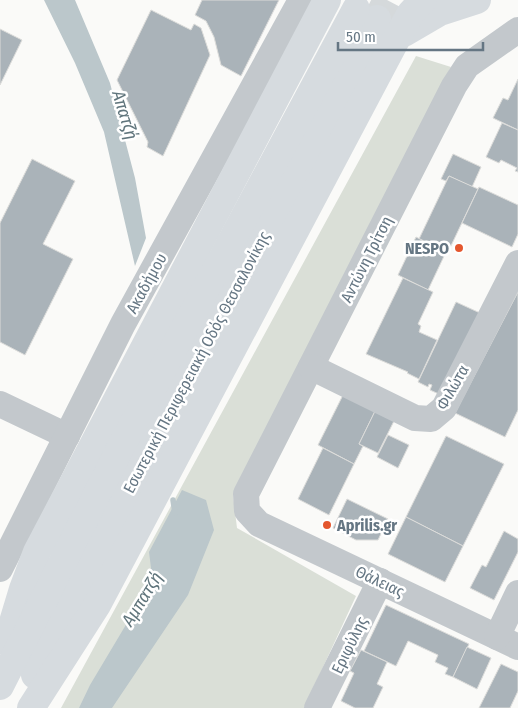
<svg xmlns="http://www.w3.org/2000/svg" width="518" height="708" font-family="'Fira Sans Condensed',sans-serif">
  <rect width="100%" height="100%" fill="#fafaf8"/>
  <path fill="#dadfd7" d="M 416,56 L 451,67 L 233,495 L 237,528 L 356,596 L 304,708 L 61,708 Z"/>
  <g fill="#bbc7cb">
    <path d="M 44,0 L 75,0 L 110,83 L 135,178 L 146,238 L 135,266 L 104,132 L 75,63 Z"/>
    <path d="M 182,490 L 206,500 L 214,530 L 188,595 L 112,708 L 79,708 L 90,685 L 130,618 L 151,568 L 149,552 Z"/>
  </g>
  <g fill="none" stroke-linecap="round" stroke-linejoin="round">
    <path stroke="#bbc7cb" stroke-width="5.5" d="M 173,500 L 175,513"/>
  </g>
  <g fill="#aab3b9" stroke="#dcdcda">
    <path d="M 202,0 L 279,0 L 241,76 L 221,65 L 214,37 L 206,21 L 195,15 Z"/>
    <path d="M 151,10 L 191,30 L 194,24 L 201,28 L 210,55 L 163,156 L 147,147 L 148,142 L 117,80 Z"/>
    <path d="M 0,29 L 22,40 L 0,85 Z"/>
    <path d="M 518,79 L 518,130 L 493,118 L 503,98 L 508,100 Z"/>
    <path d="M 502,123 L 518,130 L 518,172 L 515,171 L 517,168 L 501,160 L 499,163 L 486,157 Z"/>
    <path d="M 453,154 L 481,167 L 472,187 L 449,176 L 446,181 L 441,179 Z"/>
    <path d="M 32,159 L 75,181 L 43,244 L 73,259 L 25,355 L 0,342 L 0,223 Z"/>
    <path d="M 449,176 L 478,189 L 448,252 L 419,239 Z"/>
    <path d="M 479,187 L 518,205 L 518,234 L 512,247 L 462,223 Z"/>
    <path d="M 416,237 L 446,252 L 428,290 L 398,275 Z"/>
    <path d="M 403,278 L 433,292 L 418,324 L 421,326 L 419,332 L 437,340 L 419,379 L 407,373 L 408,372 L 366,354 Z"/>
    <path d="M 518,292 L 518,410 L 505,437 L 455,413 Z"/>
    <path d="M 456,302 L 480,313 L 441,395 L 430,390 L 432,385 L 429,384 L 428,387 L 418,382 Z"/>
    <path d="M 346,389 L 378,405 L 359,444 L 363,446 L 354,464 L 318,445 Z"/>
    <path d="M 378,405 L 397,415 L 378,453 L 359,444 Z"/>
    <path d="M 388,435 L 409,445 L 398,468 L 377,457 Z"/>
    <path d="M 446,436 L 504,464 L 463,546 L 406,517 Z"/>
    <path d="M 323,448 L 354,464 L 329,515 L 298,499 Z"/>
    <path d="M 347,499 L 388,519 L 378,540 L 356,540 L 333,528 Z"/>
    <path d="M 406,517 L 463,546 L 445,582 L 388,554 Z"/>
    <path d="M 504,531 L 518,539 L 518,552 L 494,600 L 470,588 L 482,565 L 486,567 Z"/>
    <path d="M 386,605 L 469,644 L 453,677 L 445,674 L 448,668 L 435,662 L 438,655 L 408,641 L 396,666 L 364,651 Z"/>
    <path d="M 467,647 L 491,658 L 477,689 L 453,677 Z"/>
    <path d="M 361,650 L 387,662 L 377,684 L 383,687 L 373,708 L 355,708 L 341,701 L 354,673 L 350,671 Z"/>
    <path d="M 501,664 L 518,672 L 518,691 L 510,708 L 479,708 Z"/>
  </g>
  <g fill="none" stroke-linecap="round" stroke-linejoin="round">
    <path stroke="#d5d9db" stroke-width="28" stroke-dasharray="28 14" stroke-linecap="butt" d="M 377,19 L 387,0"/>
    <g stroke="#c3c8cc" stroke-width="26">
      <path d="M 518,30 L 467,66 L 454,86 L 246,494 L 247,511 L 259,524 L 518,647"/>
      <path d="M 311,367 L 415,418 L 431,419 L 444,408 L 518,263"/>
      <path d="M 0,404 L 67,436"/>
      <path d="M 0,569 L 123,324 L 301,0"/>
      <path d="M 497,637 L 518,593"/>
      <path d="M 317,708 L 380,581"/>
    </g>
    <g stroke="#d6dbdf" stroke-width="28">
      <path d="M 404,33 L 440,12 L 477,0"/>
      <path d="M 7,642 L 23,589 L 37,552 L 327,0"/>
      <path d="M 35,675 L 146,456 L 377,19"/>
      <path d="M 0,686 L 123,443 L 356,9"/>
      <path d="M 31,708 L 97,605 L 398,36 L 411,13 L 423,0"/>
    </g>
  </g>
  <g fill="#e4572e" stroke="#fff" stroke-width="2">
    <circle cx="459" cy="248" r="5"/>
    <circle cx="327" cy="525" r="5"/>
  </g>
  <g text-anchor="middle" stroke-width="5" stroke-linejoin="round" paint-order="stroke">
    <g font-size="16" font-weight="bold" fill="#657683" stroke="#fff" text-anchor="end">
      <text x="449" y="254">NESPO</text>
      <text x="337" y="531" text-anchor="start">Aprilis.gr</text>
    </g>
    <g font-size="16" fill="#657683" stroke="#fff">
      <text transform="translate(366 259) rotate(-63)" y="6">Αντώνη Τρίτση</text>
      <text transform="translate(146 283) rotate(-61)" y="6">Ακαδήμου</text>
      <text transform="translate(196 362) rotate(-62)" y="6">Εσωτερική Περιφερειακή Οδός Θεσσαλονίκης</text>
      <text transform="translate(452 387) rotate(-60)" y="6">Φιλώτα</text>
      <text transform="translate(380 581) rotate(25)" y="6">Θάλειας</text>
      <text transform="translate(349 645) rotate(-64)" y="6">Εριφύλης</text>
    </g>
    <g font-size="18" font-style="italic" fill="#60757c" stroke="#fff">
      <text transform="translate(125 115) rotate(73)" y="6">Απατζή</text>
      <text transform="translate(142 599) rotate(-58)" y="6">Αμπατζή</text>
    </g>
  </g>
  <path d="M338 42v8h145v-8" fill="none" stroke="#657683" stroke-width="2.5"/>
  <text x="346" y="42" font-size="15" fill="#657683" stroke="#ffffff" stroke-width="4" paint-order="stroke">50 m</text>
</svg>
